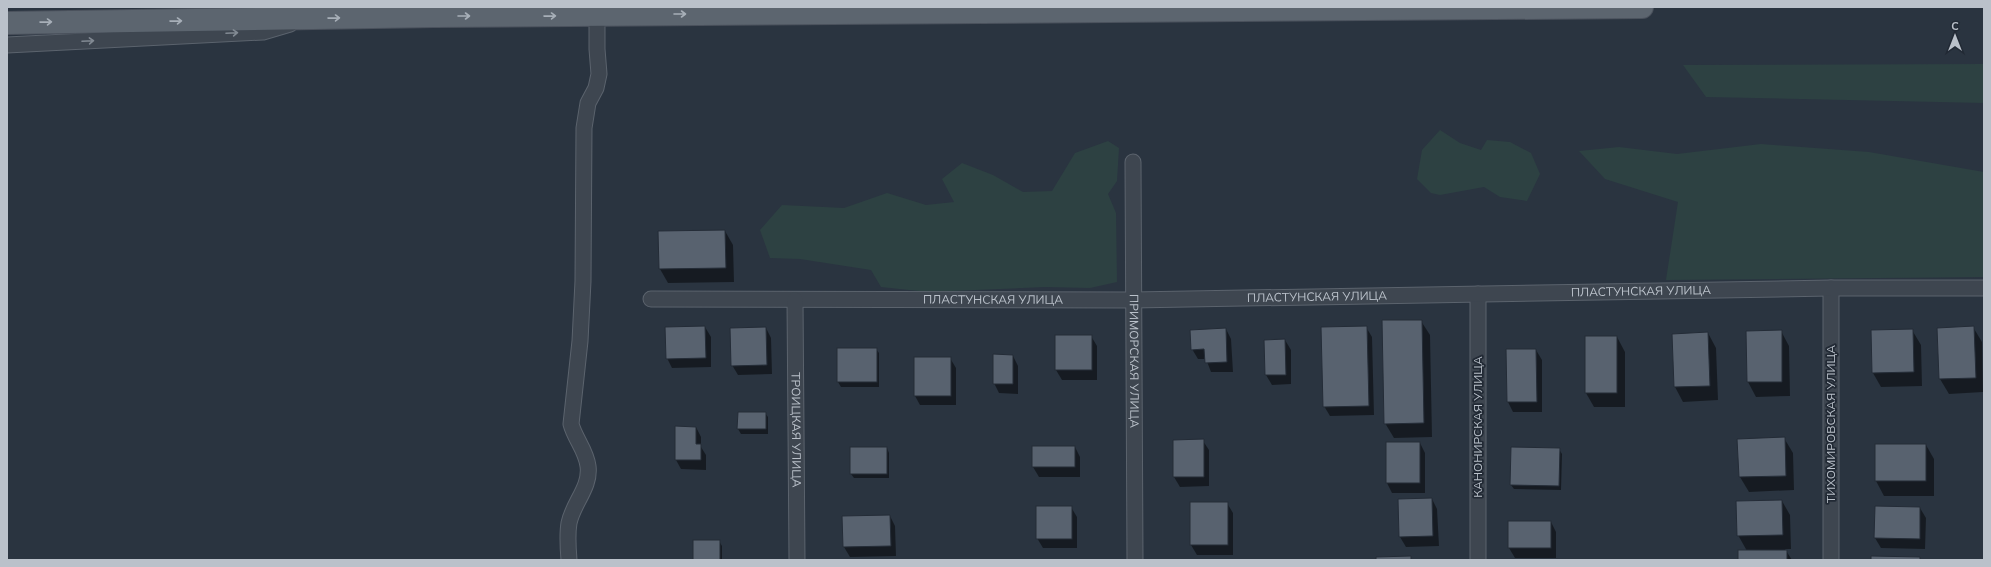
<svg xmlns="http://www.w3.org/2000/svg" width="1991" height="567" font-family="Mulish,sans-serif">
  <rect width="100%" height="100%" fill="#2a3440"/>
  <g fill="#2d4142">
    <path d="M 1984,64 L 1984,103 L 1706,97 L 1683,65 Z"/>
    <path d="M 1440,130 L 1460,143 L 1481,150 L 1487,140 L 1510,142 L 1531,153 L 1540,174 L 1527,201 L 1500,197 L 1484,187 L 1440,195 L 1431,193 L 1417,179 L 1422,150 Z"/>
    <path d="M 1108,141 L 1119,148 L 1117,181 L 1108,194 L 1116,213 L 1117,282 L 1090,288 L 1045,287 L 928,292 L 881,287 L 871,270 L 800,259 L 770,258 L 760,230 L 782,205 L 844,208 L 887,193 L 926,205 L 954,202 L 942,179 L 962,163 L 993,175 L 1023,192 L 1052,191 L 1075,153 Z"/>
    <path d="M 1761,144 L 1869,152 L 1984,172 L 1984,277 L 1666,280 L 1678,202 L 1605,179 L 1579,151 L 1619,147 L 1677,154 Z"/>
  </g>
  <g fill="#0007">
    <path d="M 725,231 L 733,245 L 734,282 L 668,283 L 660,269 Z"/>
    <path d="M 1421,321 L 1430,335 L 1432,437 L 1394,438 L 1385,423 Z"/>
    <path d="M 705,327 L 711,337 L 711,367 L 672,368 L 667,358 Z"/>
    <path d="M 1366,327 L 1372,337 L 1374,415 L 1330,416 L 1324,406 Z"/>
    <path d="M 1973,327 L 1982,342 L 1983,392 L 1949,394 L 1940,379 L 1938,329 Z"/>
    <path d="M 766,328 L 771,338 L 772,374 L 738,375 L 732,365 Z"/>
    <path d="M 1226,329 L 1231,339 L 1233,372 L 1211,372 L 1206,359 L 1198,359 L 1192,349 Z"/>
    <path d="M 1912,330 L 1921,345 L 1922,386 L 1881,387 L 1873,373 Z"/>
    <path d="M 1781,331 L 1789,346 L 1790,396 L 1756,397 L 1748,382 L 1747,332 Z"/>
    <path d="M 1708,333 L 1716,348 L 1718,400 L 1683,402 L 1675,387 Z"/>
    <path d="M 1056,336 L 1091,336 L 1097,346 L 1097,380 L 1062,380 L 1056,370 Z"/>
    <path d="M 1617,337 L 1625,352 L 1625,407 L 1594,407 L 1586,393 Z"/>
    <path d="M 1285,340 L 1291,350 L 1291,384 L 1272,385 L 1266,375 Z"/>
    <path d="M 838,349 L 876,349 L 879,353 L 879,387 L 841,387 L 838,382 Z"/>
    <path d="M 1507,350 L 1536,350 L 1542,360 L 1542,412 L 1513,412 L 1508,402 Z"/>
    <path d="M 1013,356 L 1018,366 L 1018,394 L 999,393 L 994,383 Z"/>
    <path d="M 950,358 L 956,368 L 956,405 L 920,405 L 915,396 Z"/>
    <path d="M 739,413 L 765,413 L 768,417 L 768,434 L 741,434 L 738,429 Z"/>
    <path d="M 696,427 L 701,437 L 701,447 L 706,455 L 706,470 L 681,469 L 676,460 Z"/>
    <path d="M 1784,438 L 1793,453 L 1794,490 L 1749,492 L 1740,477 L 1738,440 Z"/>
    <path d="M 1203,441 L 1209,450 L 1209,486 L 1180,487 L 1174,477 Z"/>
    <path d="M 1420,443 L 1425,453 L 1425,493 L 1392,493 L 1387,483 Z"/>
    <path d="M 1876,445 L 1926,445 L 1934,459 L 1934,496 L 1884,496 L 1876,481 Z"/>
    <path d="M 1075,447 L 1080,457 L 1080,477 L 1039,477 L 1033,467 Z"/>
    <path d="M 887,448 L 889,453 L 889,478 L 854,478 L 851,474 Z"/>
    <path d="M 1559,449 L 1562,454 L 1561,490 L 1514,489 L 1511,485 Z"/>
    <path d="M 1432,499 L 1437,509 L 1439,546 L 1406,547 L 1400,537 Z"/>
    <path d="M 1782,501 L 1790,515 L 1791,549 L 1785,549 L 1792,560 L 1739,560 L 1747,551 L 1738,535 Z"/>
    <path d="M 1227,503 L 1233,513 L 1233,555 L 1197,555 L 1191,545 Z"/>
    <path d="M 1071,507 L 1077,517 L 1077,548 L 1043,548 L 1037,538 Z"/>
    <path d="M 1876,507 L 1920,508 L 1926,518 L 1925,549 L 1881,548 L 1875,538 Z"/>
    <path d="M 890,516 L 895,526 L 896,556 L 850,557 L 844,547 Z"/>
    <path d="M 1551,522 L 1556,532 L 1556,558 L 1515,558 L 1509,548 Z"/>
    <path d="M 719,541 L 722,546 L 722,560 L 694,560 Z"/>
  </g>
  <g fill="#58626f" stroke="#242c37">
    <path d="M 725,230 L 726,268 L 659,269 L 658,231 Z"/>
    <path d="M 1382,320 L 1422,320 L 1424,423 L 1384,424 Z"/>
    <path d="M 705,326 L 706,358 L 666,359 L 665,327 Z"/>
    <path d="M 1367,326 L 1369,406 L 1323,407 L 1321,327 Z"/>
    <path d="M 1974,326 L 1976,378 L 1939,379 L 1937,328 Z"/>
    <path d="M 766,327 L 767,365 L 731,366 L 730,328 Z"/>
    <path d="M 1226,328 L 1227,362 L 1205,363 L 1204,349 L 1191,350 L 1190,330 Z"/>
    <path d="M 1913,329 L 1914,372 L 1872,373 L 1871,330 Z"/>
    <path d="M 1782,330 L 1782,382 L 1747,382 L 1746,331 Z"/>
    <path d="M 1708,332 L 1710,386 L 1674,387 L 1672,334 Z"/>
    <rect x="1055" y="335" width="37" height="35"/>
    <rect x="1585" y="336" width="32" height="57"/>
    <path d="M 1285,339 L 1286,375 L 1265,375 L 1264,340 Z"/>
    <rect x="837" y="348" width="40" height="34"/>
    <path d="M 1506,349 L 1536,349 L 1537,402 L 1507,402 Z"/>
    <path d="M 993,354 L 1013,355 L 1013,384 L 993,384 Z"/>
    <rect x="914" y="357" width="37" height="39"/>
    <path d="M 738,412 L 766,412 L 766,429 L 737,429 Z"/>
    <path d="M 675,426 L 696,427 L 696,444 L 701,444 L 701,460 L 675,460 Z"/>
    <path d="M 1785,437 L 1786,476 L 1739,477 L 1737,439 Z"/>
    <path d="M 1204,439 L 1204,477 L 1173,477 L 1173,440 Z"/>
    <rect x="1386" y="442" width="34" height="41"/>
    <rect x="1875" y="444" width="51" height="37"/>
    <rect x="1032" y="446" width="43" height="21"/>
    <rect x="850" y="447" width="37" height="27"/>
    <path d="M 1511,447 L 1560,448 L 1559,486 L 1510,485 Z"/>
    <path d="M 1432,498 L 1433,536 L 1399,537 L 1398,499 Z"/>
    <path d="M 1782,500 L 1783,535 L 1737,536 L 1736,501 Z"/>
    <rect x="1190" y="502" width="38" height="43"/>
    <rect x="1036" y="506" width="36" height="33"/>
    <path d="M 1875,506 L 1920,507 L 1920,539 L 1874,538 Z"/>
    <path d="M 890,515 L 891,546 L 843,547 L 842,516 Z"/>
    <rect x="1508" y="521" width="43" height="27"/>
    <rect x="693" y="540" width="27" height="20"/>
    <rect x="1738" y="550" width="49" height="10"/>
    <path d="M 1411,556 L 1411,560 L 1376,560 L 1376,557 Z"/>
    <path d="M 1871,556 L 1920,557 L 1920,560 L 1871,560 Z"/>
  </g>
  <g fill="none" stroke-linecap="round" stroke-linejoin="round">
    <g stroke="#5b636d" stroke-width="17">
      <g id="street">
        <path d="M 7,45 L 263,32 L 290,24"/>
        <path id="s1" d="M 1133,162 L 1135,560"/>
        <path d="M 1831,288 L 1831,560"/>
        <path d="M 1478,294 L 1478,560"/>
        <path id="s2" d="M 651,299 L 1133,300 L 1831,288 L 1984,288"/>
        <path id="s3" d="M 795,300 L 797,560"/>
        <path d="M 569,560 C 568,548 567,535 569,523 C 573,503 591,487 588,466 C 586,450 575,439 571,424 L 580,341 L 583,281 L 584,128 L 588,103 L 596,88 L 599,74 L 597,49 L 597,15"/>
      </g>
    </g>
    <g stroke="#4a515c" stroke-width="24">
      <path id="primary" d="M 7,23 L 434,16 L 1642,7"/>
    </g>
    <use href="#street" stroke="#3e4650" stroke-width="15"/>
    <use href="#primary" stroke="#5c656f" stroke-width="22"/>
  </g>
  <defs><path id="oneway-shaft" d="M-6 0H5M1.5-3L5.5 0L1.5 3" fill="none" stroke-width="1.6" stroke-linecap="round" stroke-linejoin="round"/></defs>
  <g stroke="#a7afb8">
    <use href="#oneway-shaft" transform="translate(680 14)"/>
    <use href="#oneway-shaft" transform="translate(464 16)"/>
    <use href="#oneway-shaft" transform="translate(550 16) rotate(-1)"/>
    <use href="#oneway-shaft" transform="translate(334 18) rotate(-1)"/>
    <use href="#oneway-shaft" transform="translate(176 21) rotate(-1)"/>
    <use href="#oneway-shaft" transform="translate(46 22) rotate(-1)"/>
  </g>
  <g stroke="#828a93">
    <use href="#oneway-shaft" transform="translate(232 33) rotate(-3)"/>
    <use href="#oneway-shaft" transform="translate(88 41) rotate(-3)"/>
  </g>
  <g text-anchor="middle" stroke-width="3.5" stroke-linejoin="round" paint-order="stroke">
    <g font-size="12" fill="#bac1ca" stroke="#222a35">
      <text dy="4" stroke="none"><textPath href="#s2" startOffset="990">ПЛАСТУНСКАЯ УЛИЦА</textPath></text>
      <text dy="4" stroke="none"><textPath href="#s2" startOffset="666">ПЛАСТУНСКАЯ УЛИЦА</textPath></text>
      <text dy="4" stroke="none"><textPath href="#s2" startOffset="342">ПЛАСТУНСКАЯ УЛИЦА</textPath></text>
      <text dy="4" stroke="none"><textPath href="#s1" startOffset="199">ПРИМОРСКАЯ УЛИЦА</textPath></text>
      <text transform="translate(1831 424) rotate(-90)" y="4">ТИХОМИРОВСКАЯ УЛИЦА</text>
      <text transform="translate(1478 427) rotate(-90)" y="4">КАНОНИРСКАЯ УЛИЦА</text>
      <text dy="4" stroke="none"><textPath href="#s3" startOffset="130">ТРОИЦКАЯ УЛИЦА</textPath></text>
    </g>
  </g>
  <rect width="1991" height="567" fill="none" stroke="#bac1ca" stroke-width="16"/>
  <g transform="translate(1955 36)" stroke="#222a35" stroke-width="3" paint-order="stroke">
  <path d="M0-3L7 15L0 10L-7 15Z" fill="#bac1ca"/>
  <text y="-6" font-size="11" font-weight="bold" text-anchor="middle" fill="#bac1ca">С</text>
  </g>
</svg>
